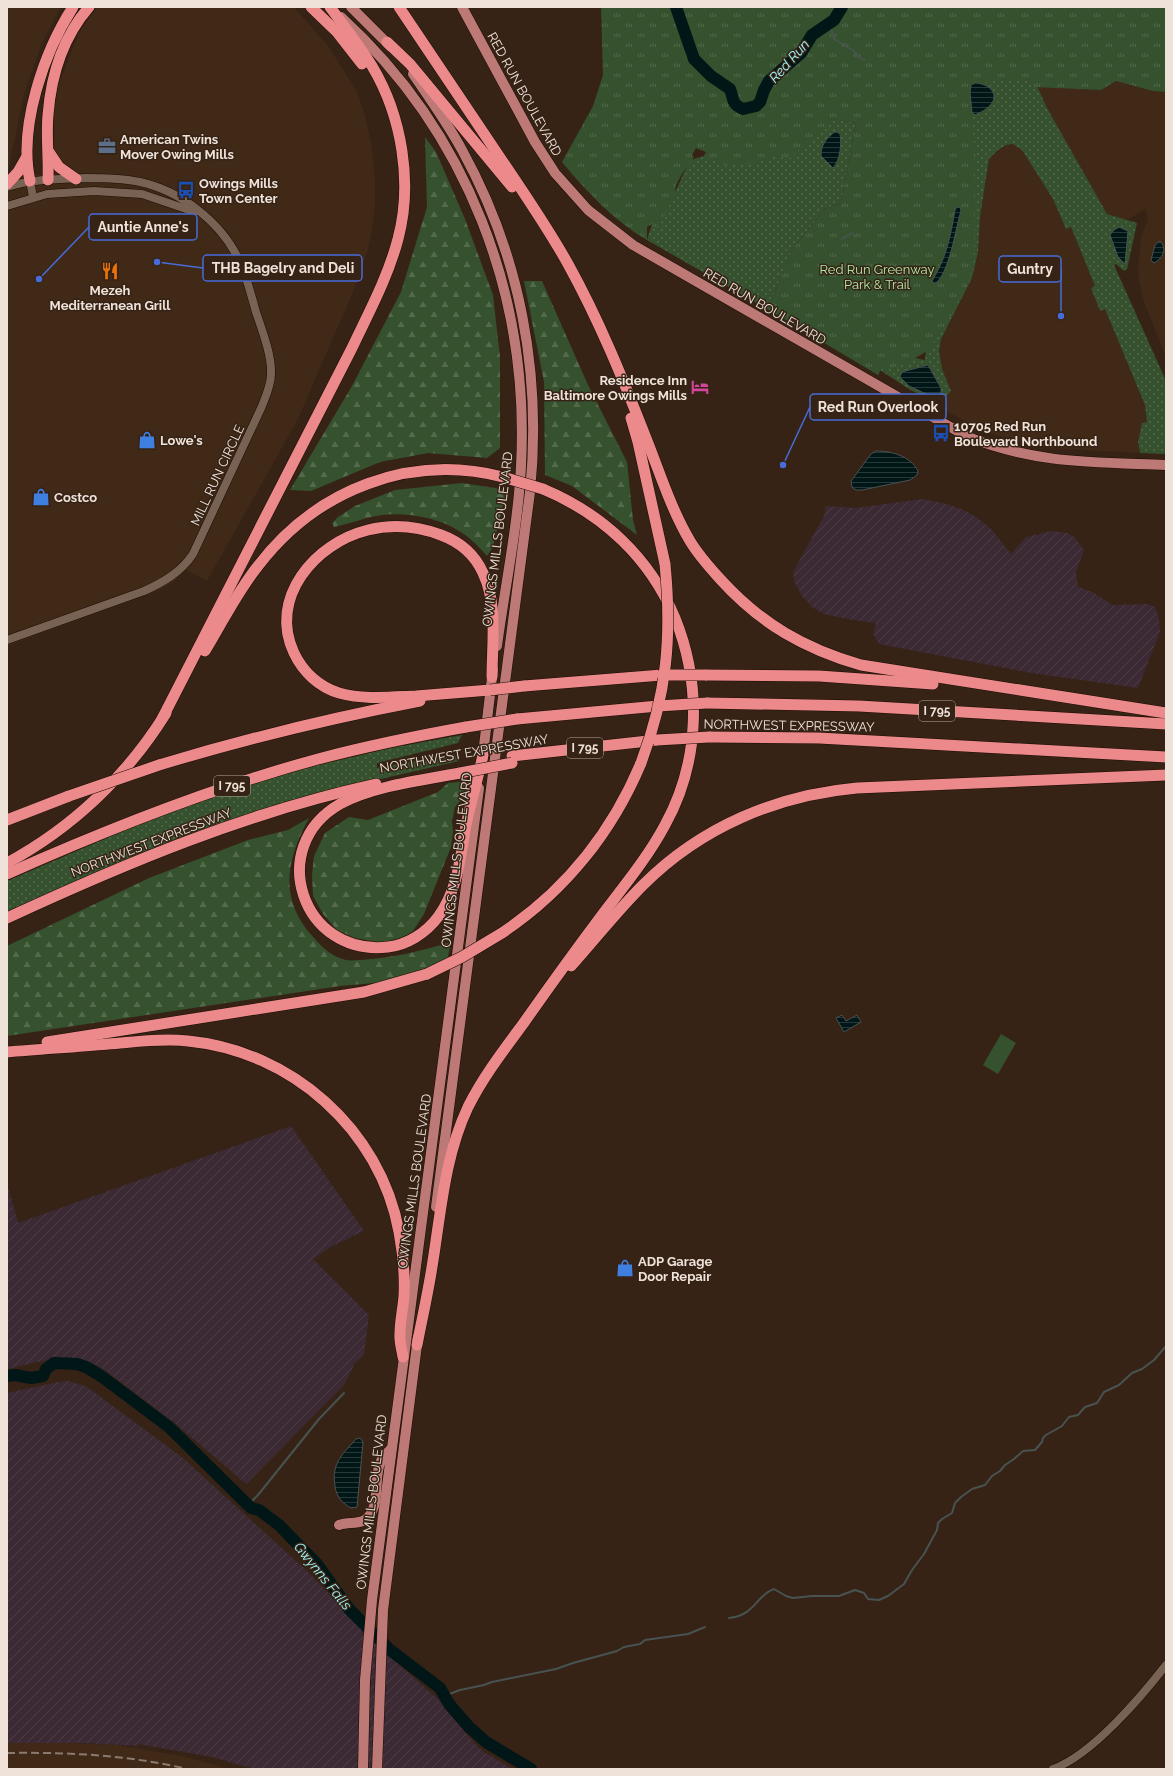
<svg xmlns="http://www.w3.org/2000/svg" width="1173" height="1776" font-family="Raleway,sans-serif">
  <defs>
    <pattern id="industrial-furrows" width="10" height="10" patternUnits="userSpaceOnUse"><rect width="10" height="10" fill="#3b2933"/><path d="M-1 1l2-2M0 10L10 0M9 11l2-2" fill="none" stroke="#4e3e46"/></pattern>
    <pattern id="grass-dots" width="8" height="8" patternUnits="userSpaceOnUse"><rect width="8" height="8" fill="#35512e"/><path d="M2 2h.1M6 6h.1" fill="none" stroke="#536a4c" stroke-width="1.8" stroke-linecap="round"/></pattern>
    <pattern id="forest-firs" width="22" height="20" patternUnits="userSpaceOnUse"><rect width="22" height="20" fill="#35512e"/><path d="M5 1l3.5 6h-7zM16 11l3.5 6h-7z" fill="#536a4c"/></pattern>
    <pattern id="park-tufts" width="24" height="20" patternUnits="userSpaceOnUse"><rect width="24" height="20" fill="#35512e"/><path d="M3 7l-1-3M5 7V3M7 7l1-3M15 17l-1-3M17 17v-4M19 17l1-3" fill="none" stroke="#536a4c"/></pattern>
    <pattern id="water-rules" width="6" height="5" patternUnits="userSpaceOnUse"><rect width="6" height="5" fill="#001617"/><path d="M0 2.5h6" fill="none" stroke="#263838"/></pattern>
  </defs>
  <rect width="100%" height="100%" fill="#362316"/>
  <g fill="#412917">
    <path d="M 7,7 L 61,7 L 42,43 L 24,94 L 7,176 Z"/>
    <path d="M 98,7 L 294,7 L 328,46 L 344,71 L 357,92 L 365,115 L 371,143 L 375,179 L 375,207 L 371,235 L 367,253 L 352,294 L 298,419 L 207,581 L 186,570 L 172,583 L 160,590 L 7,646 L 7,182 L 26,176 L 68,171 L 54,151 L 54,114 L 58,86 L 78,35 L 88,19 Z"/>
    <path d="M 1116,81 L 1153,91 L 1166,92 L 1166,357 L 1143,299 L 1139,280 L 1138,270 L 1141,238 L 1148,219 L 1145,209 L 1127,220 L 1107,214 L 1047,108 L 1037,87 L 1101,90 Z"/>
    <path d="M 1013,144 L 1022,150 L 1053,199 L 1066,229 L 1071,227 L 1095,286 L 1091,288 L 1100,311 L 1105,309 L 1145,405 L 1147,422 L 1138,442 L 1140,453 L 1049,448 L 1027,444 L 989,433 L 942,409 L 939,405 L 951,391 L 942,369 L 939,351 L 941,339 L 972,278 L 978,252 L 980,217 L 989,159 L 1006,145 Z"/>
    <path d="M 46,1742 L 116,1745 L 182,1756 L 229,1769 L 7,1769 L 7,1743 Z"/>
  </g>
  <g fill="url(#industrial-furrows)">
    <path d="M 922,499 L 943,503 L 959,508 L 975,516 L 992,530 L 1011,554 L 1026,537 L 1051,531 L 1068,533 L 1075,538 L 1084,550 L 1076,572 L 1077,581 L 1079,587 L 1092,592 L 1113,605 L 1147,604 L 1155,607 L 1159,619 L 1160,632 L 1138,688 L 1031,673 L 879,644 L 873,634 L 876,623 L 847,619 L 824,614 L 812,607 L 803,597 L 794,582 L 793,572 L 824,516 L 826,506 L 856,508 Z"/>
    <path d="M 291,1126 L 364,1231 L 332,1246 L 313,1259 L 369,1315 L 364,1355 L 355,1363 L 344,1385 L 246,1484 L 177,1425 L 106,1371 L 94,1364 L 70,1358 L 56,1358 L 7,1369 L 7,1183 L 18,1223 Z"/>
    <path d="M 68,1381 L 85,1386 L 94,1392 L 183,1458 L 308,1572 L 391,1658 L 438,1699 L 474,1743 L 484,1752 L 513,1769 L 254,1769 L 212,1757 L 138,1744 L 138,1746 L 82,1743 L 7,1743 L 7,1393 L 58,1382 Z"/>
  </g>
  <g fill="url(#grass-dots)" fill-rule="evenodd">
    <path d="M 1007,65 L 1036,84 L 1047,108 L 1107,214 L 1137,223 L 1127,269 L 1124,271 L 1116,264 L 1114,265 L 1166,381 L 1166,454 L 1140,453 L 1138,442 L 1142,423 L 1147,422 L 1145,405 L 1105,309 L 1100,311 L 1091,288 L 1095,286 L 1071,227 L 1066,229 L 1053,199 L 1022,150 L 1013,144 L 1006,145 L 997,151 L 989,159 L 980,217 L 978,252 L 972,278 L 941,339 L 939,351 L 942,369 L 951,391 L 939,405 L 909,389 L 860,357 L 914,358 L 925,360 L 948,96 ZM 921,366 L 930,368 L 941,388 L 902,372 Z"/>
    <path d="M 832,119 L 856,123 L 841,203 L 825,209 L 793,248 L 770,304 L 777,308 L 774,313 L 647,240 L 652,224 L 659,226 L 690,160 Z"/>
    <path d="M 462,735 L 458,743 L 377,763 L 377,768 L 454,754 L 459,761 L 346,787 L 7,913 L 7,881 L 174,809 L 289,772 L 391,748 Z"/>
  </g>
  <g fill="url(#forest-firs)">
    <path d="M 425,137 L 436,152 L 465,219 L 493,295 L 500,357 L 500,448 L 487,458 L 428,453 L 380,462 L 311,491 L 290,490 L 352,386 L 401,292 L 427,207 Z"/>
    <path d="M 524,281 L 542,281 L 588,385 L 627,462 L 633,520 L 637,535 L 572,486 L 545,475 L 544,382 Z"/>
    <path d="M 462,483 L 502,489 L 505,496 L 493,547 L 487,556 C 479,547 470,537 459,531 C 438,517 401,511 376,516 C 362,519 348,524 334,527 L 332,523 L 338,517 L 355,506 L 395,490 Z"/>
    <path d="M 469,781 L 461,800 L 455,807 L 452,821 L 453,831 L 451,847 L 424,914 L 413,931 L 396,942 L 377,942 L 355,938 L 337,930 L 323,914 L 313,896 L 312,875 L 314,856 L 325,833 L 349,817 L 368,820 L 438,792 L 448,783 Z"/>
    <path d="M 309,818 C 286,861 278,899 314,938 C 323,948 332,957 346,960 C 351,961 357,960 361,960 C 392,958 422,951 451,942 L 447,961 L 386,982 L 340,986 L 7,1036 L 7,946 L 149,878 L 248,840 L 288,830 Z"/>
  </g>
  <path fill="url(#park-tufts)" d="M 601,7 L 1166,7 L 1166,92 L 1153,91 L 1116,81 L 1101,90 L 1032,87 L 1027,79 L 991,81 L 978,84 L 970,94 L 975,155 L 974,266 L 955,309 L 929,350 L 905,364 L 881,369 L 878,375 L 774,313 L 777,308 L 770,304 L 793,248 L 825,209 L 841,203 L 856,123 L 832,119 L 790,158 L 777,156 L 749,164 L 728,164 L 727,166 L 704,156 L 706,152 L 696,148 L 692,155 L 694,157 L 682,174 L 676,185 L 674,196 L 659,226 L 653,227 L 652,224 L 647,227 L 647,240 C 613,220 587,192 562,162 L 593,106 L 603,75 Z"/>
  <path fill="#35512e" d="M 1001,1034 L 1016,1043 L 998,1074 L 983,1065 Z"/>
  <g fill="url(#water-rules)" stroke="#485351">
    <path d="M 975,83 C 983,83 995,88 994,98 C 993,106 982,112 975,115 L 972,112 L 970,93 L 971,85 Z"/>
    <path d="M 836,131 L 840,134 C 842,143 840,161 833,168 L 821,156 C 821,145 826,138 836,131 Z"/>
    <path d="M 957,207 L 960,207 L 961,211 C 956,226 949,277 934,284 L 932,281 C 947,256 950,238 955,210 Z"/>
    <path d="M 1119,227 L 1128,231 L 1125,264 L 1118,257 L 1110,235 L 1114,230 Z"/>
    <path d="M 1160,241 C 1168,249 1162,259 1154,263 L 1151,260 L 1155,245 Z"/>
    <path d="M 928,365 L 941,388 L 941,393 L 935,398 L 909,386 L 900,377 L 902,372 Z"/>
    <path d="M 876,451 C 892,451 910,456 918,471 L 917,475 L 910,480 L 862,490 L 856,490 L 852,487 L 851,481 L 871,454 Z"/>
    <path d="M 842,1015 L 846,1021 L 857,1015 L 861,1022 L 844,1032 L 836,1018 Z"/>
    <path d="M 360,1438 L 363,1442 L 357,1507 L 351,1508 C 342,1503 336,1496 335,1486 C 331,1463 343,1454 356,1439 Z"/>
  </g>
  <g fill="none" stroke-linecap="round" stroke-linejoin="round">
    <g stroke="#485351" stroke-width="2">
      <path d="M 830,24 L 834,39 L 854,51 L 857,56 L 864,60"/>
      <path d="M 842,239 L 852,233"/>
      <path d="M 248,1505 L 258,1495 L 319,1419 L 344,1393"/>
      <path d="M 729,1618 C 756,1615 756,1595 774,1589 L 786,1596 L 793,1598 L 812,1596 L 839,1596 L 855,1590 L 864,1593 L 868,1599 L 879,1600 L 888,1596 L 904,1584 L 912,1570 L 924,1554 L 937,1530 L 938,1523 L 942,1519 L 952,1513 L 955,1503 L 961,1497 L 972,1489 L 985,1485 L 992,1476 L 1000,1471 L 1005,1465 L 1014,1459 L 1023,1451 L 1035,1450 L 1042,1442 L 1043,1438 L 1046,1435 L 1062,1426 L 1069,1417 L 1078,1415 L 1085,1407 L 1097,1403 L 1104,1392 L 1119,1385 L 1132,1373 L 1142,1369 L 1154,1360 L 1166,1346"/>
      <path d="M 444,1696 L 460,1690 L 484,1685 L 492,1682 L 556,1669 L 573,1663 L 617,1651 L 624,1647 L 640,1644 L 645,1640 L 688,1634 L 705,1627"/>
    </g>
    <g stroke="#001617" stroke-width="12">
      <path d="M 676,7 L 694,59 L 711,76 L 730,89 C 734,99 731,104 743,109 L 756,106 L 760,102 L 764,90 L 769,81 L 801,53 L 812,35 L 834,20 L 842,7"/>
      <path d="M 7,1376 L 15,1375 L 31,1378 L 43,1376 L 46,1369 L 54,1363 L 77,1364 L 86,1367 L 101,1376 L 169,1427 L 251,1508 L 259,1510 L 279,1525 L 317,1564 L 349,1609 L 389,1649 L 440,1688 L 449,1704 L 469,1727 L 486,1742 L 531,1769"/>
    </g>
    <g stroke="#1d0c02" stroke-width="9">
      <g id="minor">
        <path d="M 30,181 L 33,197"/>
        <path d="M 7,187 C 32,179 59,179 85,178 C 103,178 122,178 140,182 C 181,191 221,222 239,260 C 247,277 251,295 256,312 C 262,330 272,356 271,374 C 271,385 266,396 262,406 L 193,554 C 181,572 164,582 144,591 L 7,640"/>
        <path d="M 7,206 L 47,194 L 94,191 L 142,194 L 195,212"/>
        <path d="M 1053,1769 C 1092,1755 1141,1697 1166,1665"/>
      </g>
    </g>
    <g stroke="#1d0c02" stroke-width="11">
      <g id="major">
        <path d="M 351,7 L 391,47"/>
        <path d="M 462,7 L 535,142 L 555,173 L 588,210 L 633,245 L 966,436 C 1034,464 1094,462 1166,465"/>
        <path d="M 341,17 C 467,132 530,295 521,466 C 518,526 505,586 497,646"/>
        <path d="M 413,74 C 430,99 448,124 462,150 C 520,255 542,373 530,492 L 436,1207"/>
        <path d="M 482,763 L 493,669"/>
        <path d="M 339,1525 C 347,1522 355,1524 363,1521 C 383,1510 372,1477 381,1461 C 383,1456 388,1452 391,1449"/>
        <path d="M 363,1769 L 365,1680 L 372,1600 L 479,788"/>
        <path d="M 377,1769 L 383,1610 L 418,1337"/>
      </g>
    </g>
    <g stroke="#1d0c02" stroke-width="12">
      <g id="highway">
        <path d="M 311,7 L 337,32 L 362,64"/>
        <path d="M 399,7 C 433,57 467,108 501,159 C 524,193 548,228 568,264 C 599,320 623,379 646,438 C 660,473 671,509 690,541 C 699,556 710,568 721,580 C 761,624 805,649 861,665 L 1166,713"/>
        <path d="M 387,42 L 410,64 L 512,187"/>
        <path d="M 49,152 L 59,167 L 76,179"/>
        <path d="M 48,180 C 49,158 46,136 48,115 C 51,76 63,37 89,7"/>
        <path d="M 30,181 C 18,127 44,52 73,7"/>
        <path d="M 7,184 L 18,172 L 26,158"/>
        <path d="M 631,418 L 638,442 L 665,564"/>
        <path d="M 205,651 C 222,623 237,592 258,566 C 316,490 409,453 503,477"/>
        <path d="M 705,675 L 819,676 L 933,684"/>
        <path d="M 524,686 L 662,675"/>
        <path d="M 490,690 C 466,692 441,694 416,696 C 390,697 364,700 339,693 C 319,687 303,672 294,653 C 268,598 315,543 368,530 C 392,524 417,526 441,535 C 460,542 475,555 483,573 C 498,604 492,644 492,677"/>
        <path d="M 707,703 L 859,706 L 1166,724"/>
        <path d="M 162,719 L 352,348 C 369,312 388,277 398,239 C 413,183 402,116 372,66 C 359,45 344,26 330,7"/>
        <path d="M 517,719 L 658,706"/>
        <path d="M 709,737 L 819,738 L 1166,757"/>
        <path d="M 512,756 L 657,740"/>
        <path d="M 159,765 C 245,739 331,718 420,701"/>
        <path d="M 460,773 C 423,780 373,786 340,804 C 265,847 302,957 388,947 C 407,945 426,933 438,917 C 458,890 460,858 466,825 C 471,802 478,778 483,755"/>
        <path d="M 7,820 L 69,796"/>
        <path d="M 7,863 C 72,828 127,776 166,713"/>
        <path d="M 7,874 C 108,829 211,788 318,759 C 367,746 416,736 466,727"/>
        <path d="M 7,918 C 126,863 248,812 376,784"/>
        <path d="M 502,933 C 565,891 612,832 641,763"/>
        <path d="M 571,966 C 595,939 618,910 643,885 C 701,827 777,795 857,788 L 1166,775"/>
        <path d="M 47,1042 L 364,992 L 427,974"/>
        <path d="M 7,1052 C 41,1049 75,1047 108,1044 C 135,1042 162,1038 188,1041 C 291,1051 380,1129 399,1232 C 403,1253 405,1275 404,1296 C 403,1309 400,1321 400,1333 C 399,1341 402,1350 403,1357"/>
        <path d="M 417,1345 C 422,1319 428,1293 432,1267 C 441,1213 444,1158 468,1107 C 483,1077 503,1051 523,1024 C 549,987 575,951 602,915 C 624,886 648,857 665,825 C 700,762 702,685 675,618 C 650,558 603,514 543,489"/>
      </g>
    </g>
    <use href="#minor" stroke="#786253" stroke-width="8"/>
    <use href="#major" stroke="#bd7975" stroke-width="10"/>
    <use href="#highway" stroke="#eb898b" stroke-width="11"/>
    <path stroke="#8a7a6f" stroke-width="2" stroke-dasharray="8 4" stroke-linecap="butt" d="M 7,1753 C 68,1752 128,1755 187,1769"/>
    <g stroke="#1d0c02" stroke-width="12" stroke-linecap="butt">
      <g id="highway-bridge">
        <path d="M 503,477 L 543,489"/>
        <path d="M 662,675 L 705,675"/>
        <path d="M 490,690 L 524,686"/>
        <path d="M 658,706 L 707,703"/>
        <path d="M 466,727 L 517,719"/>
        <path d="M 657,740 L 709,737"/>
        <path d="M 641,763 C 667,694 672,637 665,564"/>
        <path d="M 460,773 L 512,763"/>
        <path d="M 69,796 L 159,765"/>
        <path d="M 427,974 L 462,957 L 502,933"/>
      </g>
    </g>
    <use href="#highway-bridge" stroke="#eb898b" stroke-width="11"/>
  </g>
  <defs>
    <g id="office-bare" transform="scale(1.38)"><path d="M-6-3h4V-5.5h4V-3h4V5H-6ZM-1-4.5V-3h2v-1.5ZM-6 0V1H6V0Z" fill="#5c6f8a" stroke="#362316" stroke-width="2.5" paint-order="stroke"/></g>
    <g id="bus-bare" transform="scale(1.38)"><path d="M-5-6H5V4H4V6H2V4H-2V6H-4V4H-5ZM-3.5-4V0h7V-4ZM-3.5 1.2v1.5H-2V1.2ZM2 1.2v1.5H3.5V1.2Z" fill="#1a4fb4" stroke="#362316" stroke-width="2.5" paint-order="stroke"/></g>
    <g id="restaurant-bare" transform="scale(1.38)"><path d="M-5-6h1v4h1v-4h1v4h1v-4h1v5L-1.5 .5V6h-2V.5L-5-1ZM5-6V6H3V1.5H1.5Q1.5-4 5-6Z" fill="#e8710a" stroke="#362316" stroke-width="2.5" paint-order="stroke"/></g>
    <g id="hotel-bare" transform="scale(1.38)"><path d="M-6-4.5h1.5V1H6V5H4.5V3h-9V5H-6ZM-4 0a1.8 1.8 0 1 1 3.6 0ZM.5 0V-2.5h3Q6-2.5 6 0Z" fill="#d1479c" stroke="#362316" stroke-width="2.5" paint-order="stroke"/></g>
    <g id="shop-bare" transform="scale(1.38)"><path d="M-5-2.5h2.3a2.7 3.5 0 0 1 5.4 0H5L5.5 6h-11ZM-1.5-2.5h3a1.5 2.3 0 0 0-3 0Z" fill="#3f7fe0" stroke="#362316" stroke-width="2.5" paint-order="stroke"/></g>
  </defs>
  <g fill-rule="evenodd">
    <use href="#office-bare" x="107" y="146"/>
    <use href="#bus-bare" x="186" y="190"/>
    <use href="#restaurant-bare" x="110" y="271"/>
    <use href="#hotel-bare" x="700" y="387"/>
    <use href="#bus-bare" x="941" y="433"/>
    <use href="#shop-bare" x="147" y="440"/>
    <use href="#shop-bare" x="41" y="497"/>
    <use href="#shop-bare" x="625" y="1268"/>
  </g>
  <g text-anchor="middle" stroke-width="3" stroke-linejoin="round" paint-order="stroke">
    <g fill="#362316" stroke="#b8a99e" stroke-width="1">
      <rect x="919" y="701" width="36" height="20" rx="3"/>
      <rect x="567" y="738" width="36" height="20" rx="3"/>
      <rect x="214" y="776" width="36" height="20" rx="3"/>
    </g>
    <g font-size="12" font-weight="bold" fill="#efe2d9">
      <text x="937" y="715">I 795</text>
      <text x="585" y="752">I 795</text>
      <text x="232" y="790">I 795</text>
    </g>
    <g font-size="13" fill="#efe2d9" stroke="#362316">
      <text transform="translate(525 94) rotate(61)" y="5">RED RUN BOULEVARD</text>
      <text transform="translate(765 306) rotate(30)" y="5">RED RUN BOULEVARD</text>
      <text transform="translate(217 475) rotate(-65)" y="5">MILL RUN CIRCLE</text>
      <text transform="translate(497 539) rotate(-83)" y="5">OWINGS MILLS BOULEVARD</text>
      <text transform="translate(789 725) rotate(1)" y="5">NORTHWEST EXPRESSWAY</text>
      <text transform="translate(464 753) rotate(-10)" y="5">NORTHWEST EXPRESSWAY</text>
      <text transform="translate(151 842) rotate(-21)" y="5">NORTHWEST EXPRESSWAY</text>
      <text transform="translate(456 860) rotate(-83)" y="5">OWINGS MILLS BOULEVARD</text>
      <text transform="translate(414 1181) rotate(-82)" y="5">OWINGS MILLS BOULEVARD</text>
      <text transform="translate(371 1502) rotate(-83)" y="5">OWINGS MILLS BOULEVARD</text>
    </g>
    <g font-size="13" font-weight="bold" fill="#efe2d9" stroke="#362316" text-anchor="start">
      <text x="120" y="144">American Twins<tspan x="120" dy="15">Mover Owing Mills</tspan></text>
      <text x="199" y="188">Owings Mills<tspan x="199" dy="15">Town Center</tspan></text>
      <text x="110" y="295" text-anchor="middle">Mezeh<tspan x="110" dy="15">Mediterranean Grill</tspan></text>
      <text x="687" y="385" text-anchor="end">Residence Inn<tspan x="687" dy="15">Baltimore Owings Mills</tspan></text>
      <text x="954" y="431">10705 Red Run<tspan x="954" dy="15">Boulevard Northbound</tspan></text>
      <text x="160" y="445">Lowe's</text>
      <text x="54" y="502">Costco</text>
      <text x="638" y="1266">ADP Garage<tspan x="638" dy="15">Door Repair</tspan></text>
    </g>
    <g font-size="13" fill="#b2e9a5" stroke="#362316">
      <text x="877" y="274">Red Run Greenway<tspan x="877" dy="15">Park &amp; Trail</tspan></text>
    </g>
    <g font-size="14" font-style="italic" fill="#9cf6fa" stroke="#362316">
      <text transform="translate(789 61) rotate(-48)" y="5">Red Run</text>
      <text transform="translate(323 1576) rotate(51)" y="5">Gwynns Falls</text>
    </g>
  </g>
  <path fill="none" stroke="#476cd8" stroke-width="1.5" d="M39 279L89 227M157 262L203 268M1061 316L1061 269M783 465L810 407"/>
  <g fill="#476cd8" stroke="#362316" stroke-width="1.5">
    <circle cx="39" cy="279" r="4"/>
    <circle cx="157" cy="262" r="4"/>
    <circle cx="1061" cy="316" r="4"/>
    <circle cx="783" cy="465" r="4"/>
  </g>
  <g fill="#362316" stroke="#476cd8" stroke-width="1.5">
    <rect x="89" y="214" width="108" height="26" rx="4"/>
    <rect x="203" y="255" width="159" height="26" rx="4"/>
    <rect x="999" y="256" width="62" height="26" rx="4"/>
    <rect x="810" y="394" width="136" height="26" rx="4"/>
  </g>
  <g font-size="14" text-anchor="middle" font-weight="bold" fill="#efe2d9">
    <text x="143" y="232">Auntie Anne's</text>
    <text x="283" y="273">THB Bagelry and Deli</text>
    <text x="1030" y="274">Guntry</text>
    <text x="878" y="412">Red Run Overlook</text>
  </g>
  <rect width="1173" height="1776" fill="none" stroke="#efe2d9" stroke-width="16"/>
</svg>
